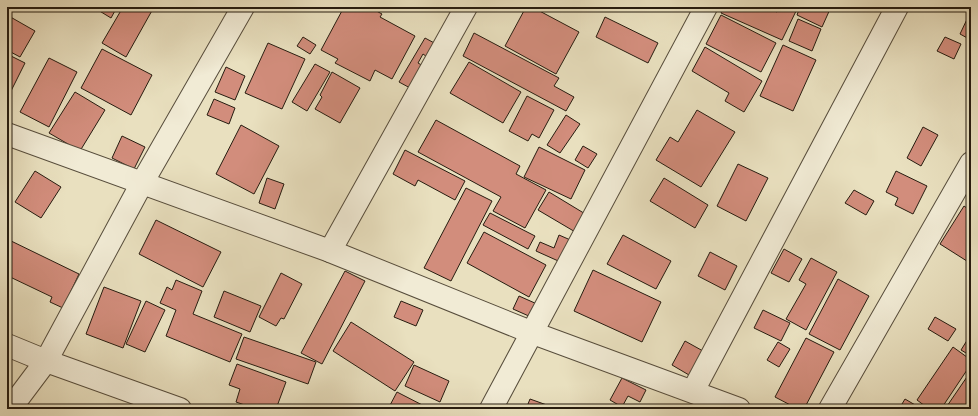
<svg xmlns="http://www.w3.org/2000/svg" width="978" height="416" font-family="'IM FELL DW Pica',serif">
  <rect width="100%" height="100%" fill="#e9e0bf"/>
  <filter id="stains"><feTurbulence type="fractalNoise" baseFrequency=".005" numOctaves="4"/><feColorMatrix values="0 0 0 0 .2 0 0 0 0 .09 0 0 0 0 .02 0 0 0 .5 -.17"/></filter>
  <radialGradient id="worn" r=".72"><stop offset=".6" stop-color="#630" stop-opacity="0"/><stop offset="1" stop-color="#630" stop-opacity=".3"/></radialGradient>
  <g fill="#d28d7c" stroke="#261c10">
    <path d="M 93,7 L 117,7 L 111,18 Z"/>
    <path d="M 123,7 L 154,7 L 126,57 L 102,43 Z"/>
    <path d="M 344,7 L 369,7 L 382,14 L 380,17 L 415,36 L 392,79 L 375,70 L 370,81 L 335,63 L 338,59 L 321,50 Z"/>
    <path d="M 526,7 L 532,7 L 579,32 L 556,74 L 505,46 Z"/>
    <path d="M 724,7 L 767,7 L 777,12 L 779,7 L 798,7 L 782,40 L 721,13 Z"/>
    <path d="M 800,7 L 831,7 L 822,27 L 797,15 Z"/>
    <path d="M 7,15 L 35,31 L 20,57 L 7,50 Z"/>
    <path d="M 721,15 L 776,43 L 761,72 L 706,44 Z"/>
    <path d="M 969,15 L 971,16 L 971,40 L 960,34 Z"/>
    <path d="M 605,17 L 658,43 L 648,63 L 596,37 Z"/>
    <path d="M 798,19 L 821,29 L 812,51 L 789,41 Z"/>
    <path d="M 474,33 L 559,78 L 554,86 L 574,97 L 566,111 L 463,56 Z"/>
    <path d="M 303,37 L 316,45 L 310,54 L 297,46 Z"/>
    <path d="M 945,37 L 961,44 L 954,59 L 937,51 Z"/>
    <path d="M 425,38 L 438,45 L 430,59 L 423,54 L 418,63 L 425,67 L 412,89 L 399,82 Z"/>
    <path d="M 268,43 L 305,59 L 282,109 L 245,93 Z"/>
    <path d="M 783,45 L 816,60 L 793,111 L 760,96 Z"/>
    <path d="M 705,47 L 762,81 L 744,112 L 725,101 L 729,93 L 692,71 Z"/>
    <path d="M 102,49 L 152,75 L 131,115 L 81,88 Z"/>
    <path d="M 7,54 L 25,63 L 7,99 Z"/>
    <path d="M 49,58 L 77,72 L 49,127 L 20,112 Z"/>
    <path d="M 469,62 L 521,92 L 503,123 L 450,93 Z"/>
    <path d="M 315,64 L 330,72 L 307,111 L 292,102 Z"/>
    <path d="M 226,67 L 245,76 L 235,100 L 215,92 Z"/>
    <path d="M 332,72 L 360,88 L 340,123 L 315,109 L 322,97 L 320,95 Z"/>
    <path d="M 75,92 L 105,110 L 80,151 L 49,133 Z"/>
    <path d="M 527,96 L 554,110 L 539,138 L 532,134 L 528,141 L 509,131 Z"/>
    <path d="M 214,99 L 235,108 L 229,124 L 207,115 Z"/>
    <path d="M 697,110 L 735,132 L 701,187 L 656,160 L 670,137 L 678,142 Z"/>
    <path d="M 566,115 L 580,124 L 560,153 L 547,145 Z"/>
    <path d="M 436,120 L 520,166 L 516,174 L 546,190 L 525,228 L 493,211 L 501,197 L 418,152 Z"/>
    <path d="M 241,125 L 279,146 L 254,194 L 216,174 Z"/>
    <path d="M 923,127 L 938,135 L 921,166 L 907,158 Z"/>
    <path d="M 122,136 L 145,147 L 134,169 L 112,158 Z"/>
    <path d="M 583,146 L 597,154 L 588,168 L 575,160 Z"/>
    <path d="M 539,147 L 585,170 L 571,199 L 524,177 Z"/>
    <path d="M 405,150 L 465,181 L 455,200 L 418,180 L 415,186 L 393,174 Z"/>
    <path d="M 738,164 L 768,178 L 746,221 L 717,206 Z"/>
    <path d="M 35,171 L 61,187 L 41,218 L 15,202 Z"/>
    <path d="M 896,171 L 927,186 L 913,214 L 895,205 L 898,198 L 886,192 Z"/>
    <path d="M 267,178 L 284,184 L 275,209 L 259,203 Z"/>
    <path d="M 664,178 L 708,205 L 695,228 L 650,201 Z"/>
    <path d="M 466,188 L 492,201 L 451,281 L 424,268 Z"/>
    <path d="M 854,190 L 874,201 L 866,215 L 845,203 Z"/>
    <path d="M 549,192 L 587,215 L 577,233 L 538,210 Z"/>
    <path d="M 964,206 L 971,211 L 970,263 L 940,244 Z"/>
    <path d="M 490,213 L 535,236 L 528,249 L 483,225 Z"/>
    <path d="M 156,220 L 221,252 L 203,287 L 139,254 Z"/>
    <path d="M 484,232 L 546,265 L 529,297 L 467,263 Z"/>
    <path d="M 559,235 L 575,242 L 565,264 L 536,251 L 540,242 L 554,248 Z"/>
    <path d="M 623,235 L 671,261 L 656,289 L 607,264 Z"/>
    <path d="M 7,239 L 79,274 L 63,308 L 50,302 L 52,297 L 8,276 L 7,278 Z"/>
    <path d="M 784,249 L 802,259 L 789,282 L 771,273 Z"/>
    <path d="M 710,252 L 737,266 L 725,290 L 698,276 Z"/>
    <path d="M 811,258 L 837,272 L 806,330 L 786,319 L 806,284 L 799,280 Z"/>
    <path d="M 593,270 L 661,302 L 642,342 L 574,311 Z"/>
    <path d="M 345,271 L 365,281 L 322,364 L 301,353 Z"/>
    <path d="M 281,273 L 302,284 L 284,319 L 281,318 L 276,326 L 259,317 Z"/>
    <path d="M 838,279 L 869,296 L 840,350 L 809,334 Z"/>
    <path d="M 176,280 L 202,291 L 193,314 L 242,334 L 230,362 L 166,336 L 176,310 L 160,303 L 167,287 L 172,290 Z"/>
    <path d="M 104,287 L 141,301 L 123,348 L 86,334 Z"/>
    <path d="M 224,291 L 261,306 L 250,332 L 214,317 Z"/>
    <path d="M 519,296 L 537,304 L 531,317 L 513,309 Z"/>
    <path d="M 146,301 L 165,310 L 145,352 L 126,344 Z"/>
    <path d="M 401,301 L 423,310 L 416,326 L 394,317 Z"/>
    <path d="M 763,310 L 790,323 L 781,341 L 754,328 Z"/>
    <path d="M 935,317 L 956,329 L 948,341 L 928,329 Z"/>
    <path d="M 351,322 L 414,362 L 395,391 L 333,351 Z"/>
    <path d="M 971,334 L 971,356 L 961,350 Z"/>
    <path d="M 244,337 L 316,362 L 308,384 L 236,359 Z"/>
    <path d="M 806,338 L 834,352 L 804,409 L 798,409 L 775,397 Z"/>
    <path d="M 685,341 L 703,351 L 689,375 L 672,365 Z"/>
    <path d="M 778,342 L 790,349 L 779,367 L 767,360 Z"/>
    <path d="M 953,347 L 971,360 L 971,364 L 941,409 L 929,409 L 917,400 Z"/>
    <path d="M 237,364 L 286,382 L 276,409 L 256,409 L 236,402 L 240,389 L 229,385 Z"/>
    <path d="M 414,365 L 449,381 L 440,402 L 405,386 Z"/>
    <path d="M 971,371 L 971,409 L 945,409 Z"/>
    <path d="M 622,378 L 646,390 L 640,402 L 628,396 L 622,407 L 610,400 Z"/>
    <path d="M 7,384 L 10,386 L 7,395 Z"/>
    <path d="M 397,392 L 430,409 L 388,409 Z"/>
    <path d="M 530,399 L 558,409 L 526,409 Z"/>
    <path d="M 905,399 L 922,409 L 899,409 Z"/>
    <path d="M 61,406 L 69,409 L 60,409 Z"/>
  </g>
  <g fill="none" stroke-linecap="round" stroke-linejoin="round">
    <g stroke="#574d3c" stroke-width="24">
      <g id="street">
        <path d="M 7,134 L 330,251 L 533,333 L 739,409"/>
        <path d="M 330,251 L 466,7"/>
        <path d="M 7,345 L 46,361 L 180,409"/>
        <path d="M 693,391 L 897,7"/>
        <path d="M 10,409 L 46,361 L 142,183 L 243,7"/>
        <path d="M 491,409 L 706,7"/>
        <path d="M 830,409 L 971,163"/>
      </g>
    </g>
    <use href="#street" stroke="#f1ebd5" stroke-width="22"/>
  </g>
  <rect width="978" height="416" fill="none" stroke="#e9e0bf" stroke-width="24"/>
  <rect x="8" y="8" width="962" height="400" fill="none" stroke="#261c10" stroke-width="2"/>
  <rect x="12" y="12" width="954" height="392" fill="none" stroke="#261c10"/>
  <rect width="100%" height="100%" filter="url(#stains)"/>
  <rect width="100%" height="100%" fill="url(#worn)"/>
</svg>
